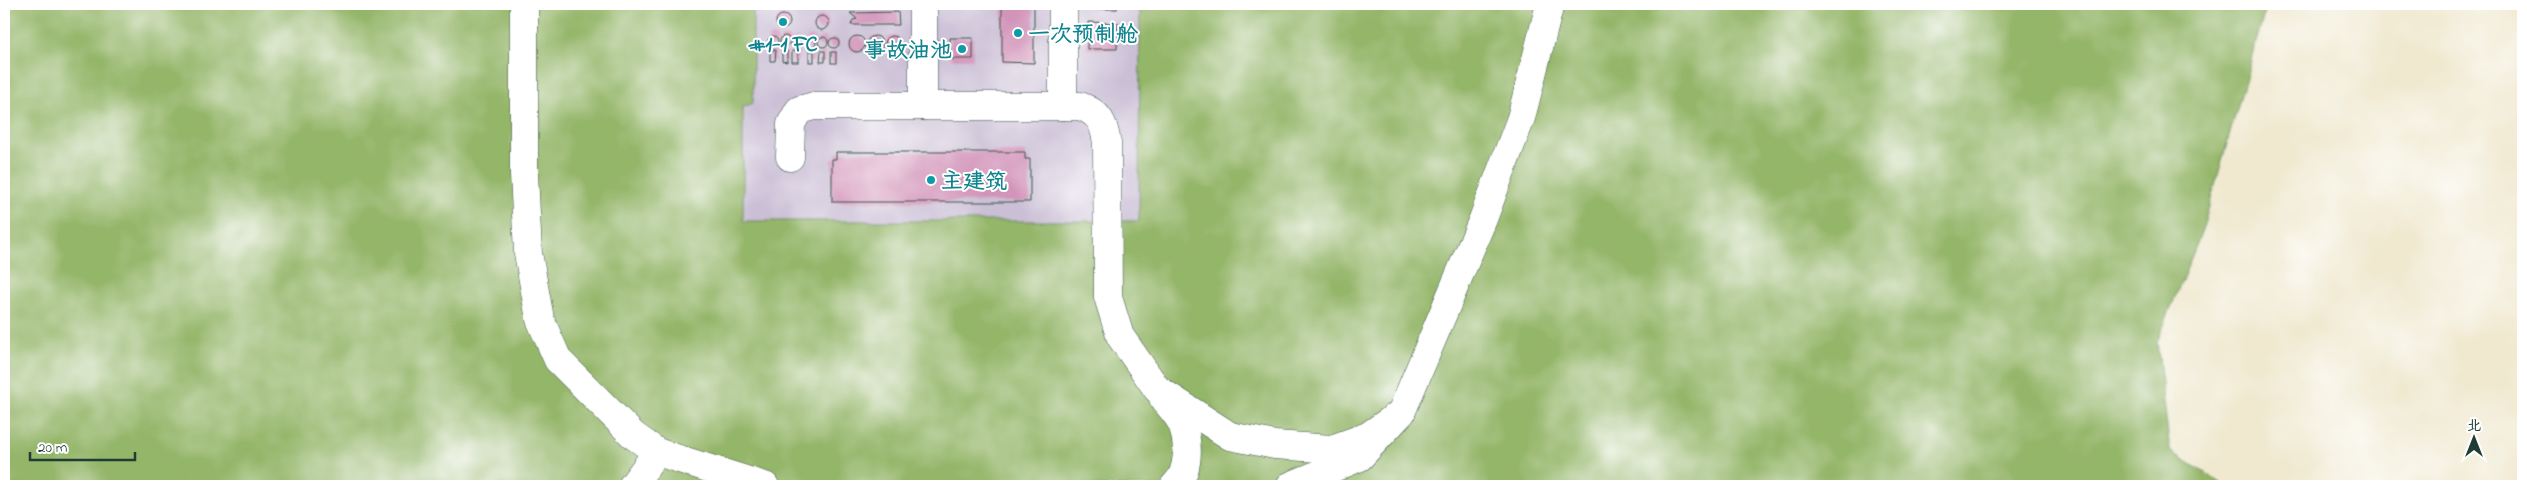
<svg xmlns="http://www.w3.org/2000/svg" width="2527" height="490" font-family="'Indie Flower','LXGW WenKai TC',sans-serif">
  <rect width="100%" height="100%" fill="#fff"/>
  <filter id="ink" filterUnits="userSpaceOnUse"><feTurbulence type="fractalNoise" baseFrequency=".02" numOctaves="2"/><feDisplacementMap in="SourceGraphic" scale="10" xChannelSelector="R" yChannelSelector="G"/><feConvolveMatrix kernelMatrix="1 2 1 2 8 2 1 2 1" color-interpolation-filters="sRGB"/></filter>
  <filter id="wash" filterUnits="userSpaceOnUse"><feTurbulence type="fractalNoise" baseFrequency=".0096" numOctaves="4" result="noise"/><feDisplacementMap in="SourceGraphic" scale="20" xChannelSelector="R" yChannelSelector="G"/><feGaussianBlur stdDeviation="1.12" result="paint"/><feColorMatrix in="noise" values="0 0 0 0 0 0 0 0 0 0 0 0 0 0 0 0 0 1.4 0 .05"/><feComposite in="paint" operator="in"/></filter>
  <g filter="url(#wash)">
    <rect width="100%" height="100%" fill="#f0e9d0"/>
    <path fill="#cbbfd5" d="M 753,4 L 1140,4 L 1140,221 L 743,221 L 743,107 L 753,103 Z"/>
    <path fill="#94b669" stroke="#5a7a4e" d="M 4,4 L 753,4 L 753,103 L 743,107 L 743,221 L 1139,221 L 1140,4 L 2267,4 L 2202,231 L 2157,342 L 2170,451 L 2226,486 L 4,486 Z"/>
    <g id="blocks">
      <g fill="#d394ba">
        <path d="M 1002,4 L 1034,4 L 1034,63 L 1002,62 Z"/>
        <rect x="1089" y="4" width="28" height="5"/>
        <path d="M 898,12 L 899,25 L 851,25 L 853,20 L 857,19 L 850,13 Z"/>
        <circle cx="783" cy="22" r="7"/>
        <circle cx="822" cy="23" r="7"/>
        <path d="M 1088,22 L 1118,23 L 1117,49 L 1087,49 Z"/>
        <circle cx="893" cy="44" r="8"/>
        <circle cx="857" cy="44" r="8"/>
        <circle cx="875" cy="44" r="8"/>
        <circle cx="785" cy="41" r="5"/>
        <circle cx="773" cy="41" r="5"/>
        <circle cx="823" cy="42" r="5"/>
        <circle cx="811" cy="42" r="5"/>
        <path d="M 950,38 L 973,38 L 973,59 L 951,59 Z"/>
        <circle cx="796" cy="43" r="5"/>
        <circle cx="834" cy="43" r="5"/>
        <path d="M 770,50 L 776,50 L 775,61 L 770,61 Z"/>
        <path d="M 782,50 L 787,51 L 787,62 L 782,61 Z"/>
        <rect x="792" y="51" width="6" height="11"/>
        <rect x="809" y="51" width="5" height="11"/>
        <path d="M 821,51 L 825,51 L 825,62 L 820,62 Z"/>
        <rect x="831" y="52" width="5" height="11"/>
        <path d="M 836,152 L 1025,152 L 1025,159 L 1030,159 L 1030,202 L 832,202 L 832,159 L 836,159 Z"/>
      </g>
    </g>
  </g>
  <g filter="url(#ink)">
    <use href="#blocks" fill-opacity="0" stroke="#3e574b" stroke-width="1"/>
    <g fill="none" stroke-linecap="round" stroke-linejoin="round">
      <g stroke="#3e574b" stroke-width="29">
        <g id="minor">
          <path d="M 524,4 L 524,174 L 528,253 L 540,319 L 558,360 L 633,435 L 657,452 L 765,486"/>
          <path d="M 923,106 L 923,4"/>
          <path d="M 1063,106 L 1063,4"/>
          <path d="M 790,157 L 791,124 L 799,110 L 814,106 L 1080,106 C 1100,113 1104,124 1107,143 L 1108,297 L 1120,336 L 1157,389 L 1230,436 L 1275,445 L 1332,449 L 1368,436 L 1401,413"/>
          <path d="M 1163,398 C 1169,406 1178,415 1182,424 C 1189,443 1190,472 1174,486"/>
          <path d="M 632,486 L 657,452"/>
          <path d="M 1290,486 L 1360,457 L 1401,413 L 1483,219 L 1521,118 L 1550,4"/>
        </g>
      </g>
      <use href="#minor" stroke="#fff" stroke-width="28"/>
    </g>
  </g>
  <g fill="#0f9aa8" stroke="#fff" stroke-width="2">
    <circle cx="783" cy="22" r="5"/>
    <circle cx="1018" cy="33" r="5"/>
    <circle cx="962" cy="49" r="5"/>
    <circle cx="931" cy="180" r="5"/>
  </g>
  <g text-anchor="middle" stroke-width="4" stroke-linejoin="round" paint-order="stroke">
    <g font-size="22" font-weight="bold" fill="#0d838f" stroke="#fff" text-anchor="start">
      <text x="1028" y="41">一次预制舱</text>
      <text x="783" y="51" text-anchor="middle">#1-1 FC</text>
      <text x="952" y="57" text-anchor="end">事故油池</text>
      <text x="941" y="188">主建筑</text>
    </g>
  </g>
  <rect width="2527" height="490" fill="none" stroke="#fff" stroke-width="20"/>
  <g transform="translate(2474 438)" stroke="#ffffff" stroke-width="4" paint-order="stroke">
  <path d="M0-4L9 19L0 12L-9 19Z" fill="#1f3d34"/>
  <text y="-8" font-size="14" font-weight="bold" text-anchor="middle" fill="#1f3d34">北</text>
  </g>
  <path d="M30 452v8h105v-8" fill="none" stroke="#1f3d34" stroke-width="2.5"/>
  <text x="38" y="452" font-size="15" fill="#1f3d34" stroke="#ffffff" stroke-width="4" paint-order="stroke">20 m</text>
</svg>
